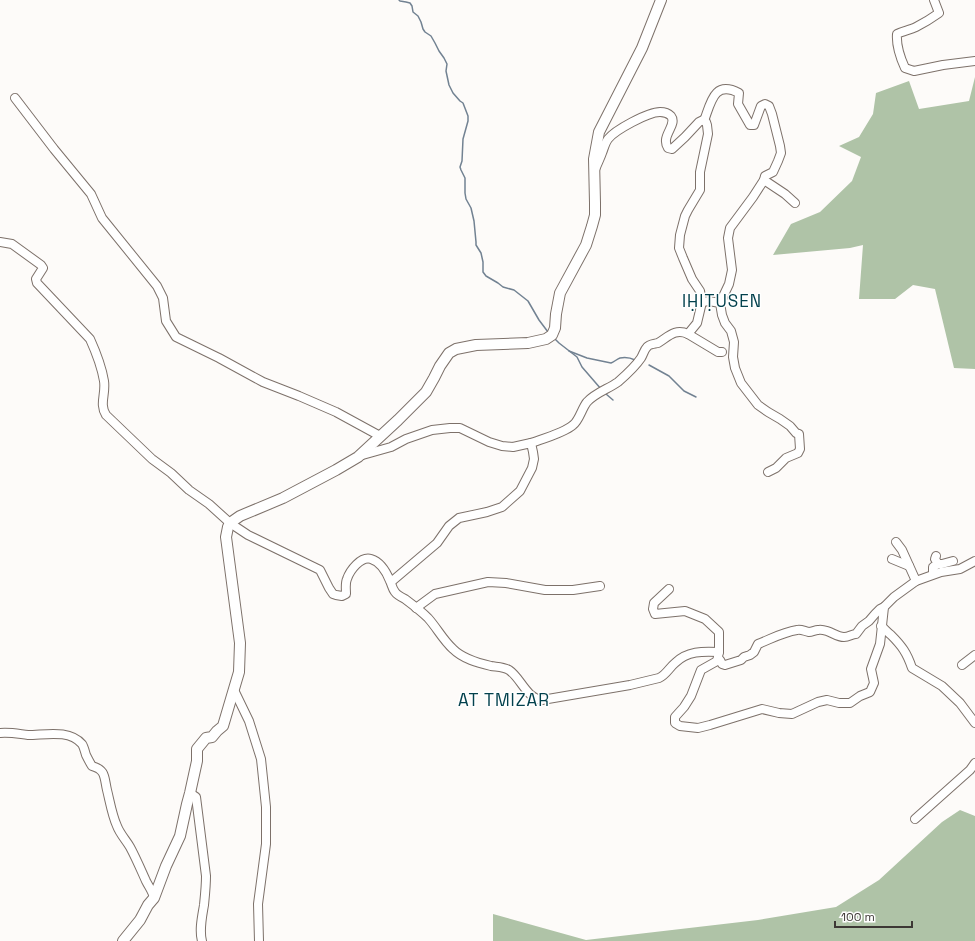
<svg xmlns="http://www.w3.org/2000/svg" width="975" height="941" font-family="'Space Grotesk',sans-serif">
  <rect width="100%" height="100%" fill="#fdfbf9"/>
  <g fill="#afc3a7">
    <path d="M 975,77 L 975,369 L 954,368 L 935,289 L 913,285 L 895,299 L 859,299 L 863,245 L 850,248 L 773,255 L 791,224 L 820,212 L 852,181 L 861,157 L 839,146 L 859,137 L 873,114 L 876,93 L 909,81 L 919,109 L 969,101 Z"/>
    <path d="M 960,810 L 975,816 L 975,941 L 493,941 L 493,914 L 586,940 L 758,920 L 836,907 L 879,880 L 942,822 Z"/>
  </g>
  <g fill="none" stroke-linecap="round" stroke-linejoin="round">
    <g stroke="#728292" stroke-width="1.5">
      <path d="M 399,0 L 400,1 L 406,2 L 410,3 L 412,6 L 413,12 L 418,16 L 421,22 L 423,29 L 425,32 L 431,36 L 435,43 L 439,51 L 444,58 L 447,64 L 446,71 L 449,85 L 453,93 L 460,101 L 463,103 L 468,116 L 468,121 L 463,139 L 462,161 L 460,167 L 461,170 L 465,178 L 465,193 L 466,199 L 471,208 L 474,221 L 476,242 L 476,245 L 481,253 L 483,262 L 483,272 L 486,276 L 498,283 L 503,287 L 514,290 L 528,301 L 539,320 L 548,332"/>
      <path d="M 555,339 L 559,343 L 577,357 L 582,367 L 601,389"/>
      <path d="M 569,351 L 587,358 L 611,363 C 614,362 617,359 620,358 C 625,357 631,358 635,360"/>
      <path d="M 649,365 L 669,376 L 684,391 L 696,397"/>
      <path d="M 606,394 L 613,400"/>
    </g>
    <g stroke="#7d716a" stroke-width="10">
      <g id="minor">
        <path d="M 934,0 L 939,13 C 932,18 924,23 916,27 C 910,30 903,31 897,34 C 896,46 900,57 905,68 L 914,71 L 943,65 L 975,61"/>
        <path d="M 15,98 L 54,149 L 91,194 L 102,218 L 157,286 L 163,298 L 166,321 L 176,337 L 219,358 L 263,382 L 299,396 L 336,412 L 380,436"/>
        <path d="M 704,121 C 711,102 714,80 739,93 L 738,104 L 750,125 L 754,125 L 761,106 L 765,104 L 769,106 L 772,114 L 780,146 L 781,153 L 778,161 L 773,172 L 765,176 L 764,180 L 753,197 L 730,228 L 728,238 L 732,270 L 729,284 L 720,303"/>
        <path d="M 595,170 C 597,164 600,159 602,153 C 604,148 605,143 608,139 C 615,130 648,112 660,112 C 663,112 668,113 671,116 C 678,125 660,136 668,148 L 672,149 L 685,137 L 699,122 L 703,120 L 706,122 L 707,125 L 708,134 L 700,172 L 700,190 L 688,210 L 685,216 L 680,235 L 679,248 L 683,258 L 692,279 L 700,291 L 702,302 L 709,301 L 720,303 L 722,315 L 725,323 L 731,331 L 734,342 L 733,357 L 735,368 L 741,383 L 758,405 L 768,412 L 780,419 L 790,426 L 796,433 L 799,434 L 800,449 L 798,453 L 786,458 L 776,468 L 768,472"/>
        <path d="M 764,180 L 785,194 L 795,203"/>
        <path d="M 0,242 L 12,244 L 41,265 L 43,268 L 36,279 L 37,283 L 90,339 C 95,350 102,369 104,381 C 106,394 99,404 106,415 L 152,459 L 171,473 L 189,490 L 209,504 L 230,523 L 248,535 L 320,570 L 329,588 L 333,594 L 336,595 L 342,596 L 346,594 C 346,589 345,583 347,579 C 350,570 361,556 371,559 C 381,562 386,571 390,581 C 392,585 392,588 395,592 C 397,595 401,597 405,599 C 413,605 421,611 428,618 C 437,628 443,640 453,649 C 463,659 478,663 491,666 C 497,667 504,667 509,670 C 521,678 526,698 542,700 L 630,685 L 659,678 C 666,675 669,668 675,663 C 687,651 703,651 719,652"/>
        <path d="M 688,334 L 718,352 L 722,352"/>
        <path d="M 531,443 C 542,439 564,433 573,425 C 579,421 582,408 587,402 C 595,393 608,389 618,382 C 626,375 635,367 641,358 C 643,355 644,350 647,347 C 649,344 654,344 658,343 C 668,337 675,328 688,334 L 697,323 L 702,302"/>
        <path d="M 359,456 L 391,447 L 406,439 L 432,430 L 450,428 L 460,428 L 489,442 L 502,446 L 513,447 L 531,443 L 533,452 L 534,459 L 532,468 L 520,491 L 502,507 L 487,512 L 459,518 L 449,526 L 437,543 L 391,582"/>
        <path d="M 896,542 L 902,550 L 916,581"/>
        <path d="M 892,559 L 909,566"/>
        <path d="M 938,564 L 942,564 L 953,561"/>
        <path d="M 933,574 L 933,567 L 938,564 L 935,559 L 936,556"/>
        <path d="M 669,589 L 654,603 L 653,609 L 655,614 L 685,611 L 705,619 L 719,632 L 719,652 L 717,661 L 701,670 L 691,696 L 684,707 L 675,717 L 675,723 L 680,726 L 698,728 L 710,725 L 762,709 L 779,713 L 792,714 L 818,702 L 827,700 L 839,703 L 850,703 L 860,696 L 870,692 L 874,683 L 871,669 L 880,644 L 884,607 L 894,597 L 916,581 L 941,572 L 960,569 L 975,561"/>
        <path d="M 416,608 L 435,594 L 488,582 L 506,583 L 545,590 L 573,590 L 600,586"/>
        <path d="M 881,626 C 885,629 887,632 891,635 C 902,646 907,653 912,668 L 942,686 L 960,703 L 975,723"/>
        <path d="M 717,661 L 720,660 L 722,664 L 725,665 L 741,660 L 744,657 L 750,655 L 754,652 L 758,644 C 771,639 783,632 797,630 C 801,629 804,631 809,632 C 812,632 815,630 818,630 C 821,629 824,630 827,631 C 833,633 838,637 844,637 C 849,637 852,634 856,634 L 862,626 L 869,621 L 875,614 L 880,609 L 884,607"/>
        <path d="M 962,665 L 975,655"/>
        <path d="M 234,690 L 249,721 L 261,759 L 266,807 L 266,844 L 258,904 L 259,941"/>
        <path d="M 0,733 C 10,732 19,734 28,735 C 45,735 69,729 82,744 C 84,747 85,752 86,755 C 88,759 90,763 92,766 C 106,770 104,777 107,790 C 110,802 112,815 117,826 C 120,834 126,840 130,847 C 136,858 141,870 146,881 C 149,887 153,892 154,898"/>
        <path d="M 190,793 L 196,797 L 206,876 C 206,886 205,895 204,905 C 202,917 199,930 202,941"/>
        <path d="M 915,819 L 970,770 L 975,763"/>
      </g>
    </g>
    <g stroke="#7d716a" stroke-width="12">
      <path id="major" d="M 123,941 L 140,920 L 148,905 L 154,898 L 166,866 L 180,836 L 187,804 L 190,793 L 197,761 L 197,749 L 206,738 L 212,737 L 217,731 L 223,726 L 239,672 L 240,643 L 226,537 L 228,527 L 230,523 L 240,516 L 283,498 L 336,470 L 358,457 L 398,420 L 426,392 L 434,378 L 440,366 L 449,353 L 456,349 L 476,345 L 528,343 L 546,339 L 552,335 L 555,328 L 556,314 L 560,293 L 586,245 L 592,226 L 595,215 L 595,203 L 594,159 L 599,132 L 642,48 L 661,0"/>
    </g>
    <use href="#minor" stroke="#fff" stroke-width="8"/>
    <use href="#major" stroke="#fff" stroke-width="10"/>
  </g>
  <g text-anchor="middle" stroke-width="3" stroke-linejoin="round" paint-order="stroke">
    <g font-size="17" letter-spacing="1" fill="#03414d" stroke="#fff">
      <text x="722" y="307">IḤIṬUSEN</text>
      <text x="504" y="706">AT TMIZAR</text>
    </g>
  </g>
  <path d="M835 921v6h77v-6" fill="none" stroke="#3d3835" stroke-width="2"/>
  <text x="841" y="921" font-size="12" fill="#3d3835" stroke="#ffffff" stroke-width="3" paint-order="stroke">100 m</text>
</svg>
